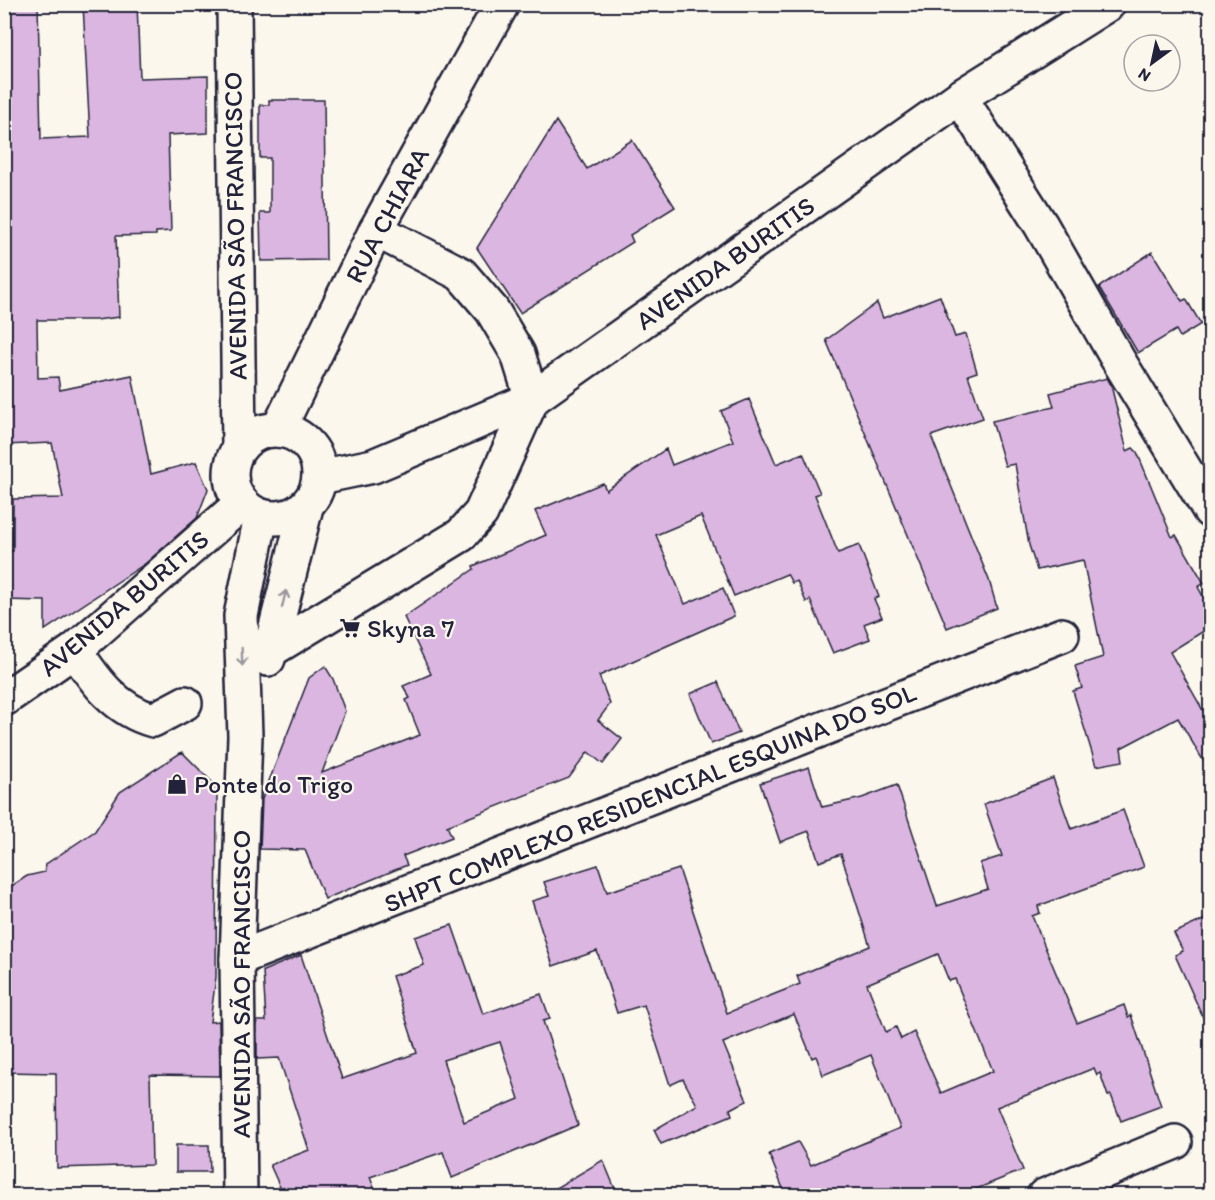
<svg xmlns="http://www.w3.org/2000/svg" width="1215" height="1200" font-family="Itim,sans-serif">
  <rect width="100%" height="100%" fill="#fbf7ec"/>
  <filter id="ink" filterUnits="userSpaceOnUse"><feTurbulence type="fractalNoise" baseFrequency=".0167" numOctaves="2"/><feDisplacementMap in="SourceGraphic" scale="12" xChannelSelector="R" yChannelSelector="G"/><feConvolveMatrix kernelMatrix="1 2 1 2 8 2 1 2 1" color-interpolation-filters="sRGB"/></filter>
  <g filter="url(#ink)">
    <g fill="#dbb6e0" stroke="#22223b" stroke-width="1.5" fill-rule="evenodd">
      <path d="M 4,4 L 38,4 L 41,139 L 90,137 L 83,4 L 137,4 L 140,78 L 208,76 L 208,133 L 168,135 L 171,231 L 156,232 L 156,235 L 116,236 L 119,317 L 96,320 L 37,320 L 38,378 L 58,377 L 60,390 L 132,375 L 151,474 L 196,462 L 208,489 L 197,518 L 146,563 L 45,630 L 45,601 L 4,600 L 4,551 L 13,551 L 13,499 L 63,498 L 52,443 L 4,445 Z"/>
      <path d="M 269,100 L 324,100 L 326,260 L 261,261 L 260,213 L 270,213 L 270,158 L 260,158 L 260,105 L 269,105 Z"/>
      <path d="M 556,121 L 587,169 L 632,140 L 675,207 L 630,235 L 633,242 L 520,313 L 477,248 Z"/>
      <path d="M 1152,252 L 1182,301 L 1186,299 L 1201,324 L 1180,337 L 1176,330 L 1138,353 L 1099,287 Z"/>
      <path d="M 940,296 L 955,337 L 966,334 L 977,372 L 968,375 L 983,418 L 931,436 L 989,580 L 997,608 L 947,628 L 826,340 L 877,303 L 883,318 Z"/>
      <path d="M 1107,378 L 1111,385 L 1127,451 L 1133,448 L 1137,452 L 1172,537 L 1176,535 L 1204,583 L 1198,587 L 1210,609 L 1210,627 L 1170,652 L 1210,723 L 1210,772 L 1178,718 L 1121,748 L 1123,761 L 1096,766 L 1073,691 L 1082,688 L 1075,666 L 1103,657 L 1083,560 L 1037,570 L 1029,545 L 1015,464 L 1005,466 L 992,421 L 1054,407 L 1050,393 Z"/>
      <path d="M 749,399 L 776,464 L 803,453 L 820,493 L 815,495 L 838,553 L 859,545 L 879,597 L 874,599 L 882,617 L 864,624 L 870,639 L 833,653 L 810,600 L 806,602 L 797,581 L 792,583 L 787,574 L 734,596 L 701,516 L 656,535 L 685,604 L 723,588 L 734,616 L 599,676 L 610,704 L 598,720 L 622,739 L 603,764 L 588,752 L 569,778 L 447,826 L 452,837 L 403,856 L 407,865 L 325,899 L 305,850 L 260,849 L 262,799 L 309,678 L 325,666 L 333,679 L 345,711 L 322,773 L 420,735 L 406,700 L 410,698 L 403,686 L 431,674 L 404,617 L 474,569 L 473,566 L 546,535 L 535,511 L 603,483 L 606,490 L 666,449 L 672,465 L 733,441 L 721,411 Z"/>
      <path d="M 718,682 L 739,733 L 711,744 L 690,694 Z"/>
      <path d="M 182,752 L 217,787 L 216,977 L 210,1022 L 219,1021 L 220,1076 L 150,1075 L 152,1165 L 57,1168 L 56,1073 L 4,1072 L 4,891 L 27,876 L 45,872 L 46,864 L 95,831 L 120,792 Z"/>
      <path d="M 809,767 L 822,807 L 862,798 L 897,785 L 937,906 L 988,889 L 980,863 L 1002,856 L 984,804 L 1053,778 L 1071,829 L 1123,810 L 1144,867 L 1038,906 L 1040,913 L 1032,916 L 1077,1023 L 1124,1005 L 1128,1017 L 1131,1015 L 1161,1106 L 1121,1121 L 1111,1095 L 1108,1096 L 1100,1073 L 1097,1075 L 1094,1068 L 997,1107 L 1023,1170 L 959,1196 L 786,1196 L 769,1154 L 798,1142 L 811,1165 L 900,1128 L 871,1055 L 823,1075 L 816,1056 L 812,1058 L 794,1014 L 723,1043 L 747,1101 L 730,1109 L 732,1115 L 661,1144 L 654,1130 L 697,1105 L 683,1079 L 670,1085 L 644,1005 L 617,1013 L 597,951 L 553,966 L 532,901 L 549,896 L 544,882 L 598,865 L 607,892 L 679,869 L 727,1013 L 800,984 L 797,976 L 870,946 L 841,854 L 819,862 L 809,831 L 780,842 L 760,783 ZM 938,954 L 949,981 L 955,979 L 993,1071 L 941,1093 L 914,1032 L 901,1039 L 896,1027 L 886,1032 L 867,984 Z"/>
      <path d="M 1210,917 L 1210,1033 L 1175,955 L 1183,951 L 1174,933 Z"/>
      <path d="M 452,925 L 483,1014 L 541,994 L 550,1019 L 543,1021 L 578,1125 L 452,1178 L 443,1152 L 370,1177 L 377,1196 L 284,1196 L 270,1165 L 309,1150 L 279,1058 L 257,1059 L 257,1021 L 266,1021 L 263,971 L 301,955 L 342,1079 L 417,1053 L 392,976 L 424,965 L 415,937 ZM 500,1042 L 519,1099 L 464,1122 L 443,1060 Z"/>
      <path d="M 176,1145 L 209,1145 L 210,1172 L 176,1172 Z"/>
      <path d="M 603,1160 L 618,1196 L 542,1196 Z"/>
    </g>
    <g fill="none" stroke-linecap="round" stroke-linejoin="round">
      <g stroke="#22223b" stroke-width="38">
        <g id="minor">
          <path d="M 234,4 L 239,448"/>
          <path d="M 960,97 L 1041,225 L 1117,358 L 1210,511"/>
          <circle cx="275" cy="474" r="44"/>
          <path d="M 278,430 L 376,230 L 502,4"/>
          <path d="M 320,477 L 373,466 L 532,399 L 960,97 L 1108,4"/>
          <path d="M 75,650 C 95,681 116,710 153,720 L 185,703"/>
          <path d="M 271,650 L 461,535 L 481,513 L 532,399 L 518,354 L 492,310 L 461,274 L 376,230"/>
          <path d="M 268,659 L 306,507"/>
          <path d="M 4,699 L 75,650 L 242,503"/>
          <path d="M 237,959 L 1062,635"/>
          <path d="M 240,1196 L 237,959 L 245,736 L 241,616 L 261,516"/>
          <path d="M 1044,1196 L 1175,1142"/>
        </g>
      </g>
      <use href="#minor" stroke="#fbf7ec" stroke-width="33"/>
    </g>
    <defs><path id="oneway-shaft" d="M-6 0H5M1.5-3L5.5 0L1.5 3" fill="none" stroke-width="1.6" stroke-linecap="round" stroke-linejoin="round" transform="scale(1.5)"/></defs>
    <g stroke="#99979c">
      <use href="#oneway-shaft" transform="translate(284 599) rotate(-77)"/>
      <use href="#oneway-shaft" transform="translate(242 657) rotate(88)"/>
    </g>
  </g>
  <defs>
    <g id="supermarket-bare" transform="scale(1.62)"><path d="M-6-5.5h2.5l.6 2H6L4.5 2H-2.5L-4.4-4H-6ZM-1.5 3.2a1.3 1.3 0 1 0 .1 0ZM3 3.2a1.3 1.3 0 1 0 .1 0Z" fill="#22223b" stroke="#fbf7ec" stroke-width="2.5" paint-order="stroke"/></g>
    <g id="shop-bare" transform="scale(1.62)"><path d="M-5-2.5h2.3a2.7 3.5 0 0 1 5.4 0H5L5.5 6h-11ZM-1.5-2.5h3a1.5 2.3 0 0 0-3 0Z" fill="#22223b" stroke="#fbf7ec" stroke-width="2.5" paint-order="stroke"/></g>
  </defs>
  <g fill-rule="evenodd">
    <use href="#supermarket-bare" x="350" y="628"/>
    <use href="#shop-bare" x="177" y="784"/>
  </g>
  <g text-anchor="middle" stroke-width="4.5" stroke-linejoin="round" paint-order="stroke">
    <g font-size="26" fill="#22223b" stroke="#fbf7ec">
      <text transform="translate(387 215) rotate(-62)" y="9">RUA CHIARA</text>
      <text transform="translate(235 226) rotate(-91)" y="9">AVENIDA SÃO FRANCISCO</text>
      <text transform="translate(725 263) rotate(-35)" y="9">AVENIDA BURITIS</text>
      <text transform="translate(124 603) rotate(-40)" y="9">AVENIDA BURITIS</text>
      <text transform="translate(650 798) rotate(-22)" y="9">SHPT COMPLEXO RESIDENCIAL ESQUINA DO SOL</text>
      <text transform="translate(241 984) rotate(-90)" y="9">AVENIDA SÃO FRANCISCO</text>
    </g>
    <g font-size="26" fill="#22223b" stroke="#fbf7ec" text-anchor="start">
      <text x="367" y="637">Skyna 7</text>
      <text x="194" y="793">Ponte do Trigo</text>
    </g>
  </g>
  <rect width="1215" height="1200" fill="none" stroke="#fbf7ec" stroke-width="24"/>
  <rect x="12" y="12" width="1191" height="1176" fill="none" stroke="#22223b" stroke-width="2" filter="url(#ink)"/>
  <g transform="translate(1152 63) rotate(213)"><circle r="28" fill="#fbf7ec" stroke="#a4a2a5" stroke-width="1.5"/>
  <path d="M0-4.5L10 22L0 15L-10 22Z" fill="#22223b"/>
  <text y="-9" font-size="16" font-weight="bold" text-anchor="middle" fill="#22223b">N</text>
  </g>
</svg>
